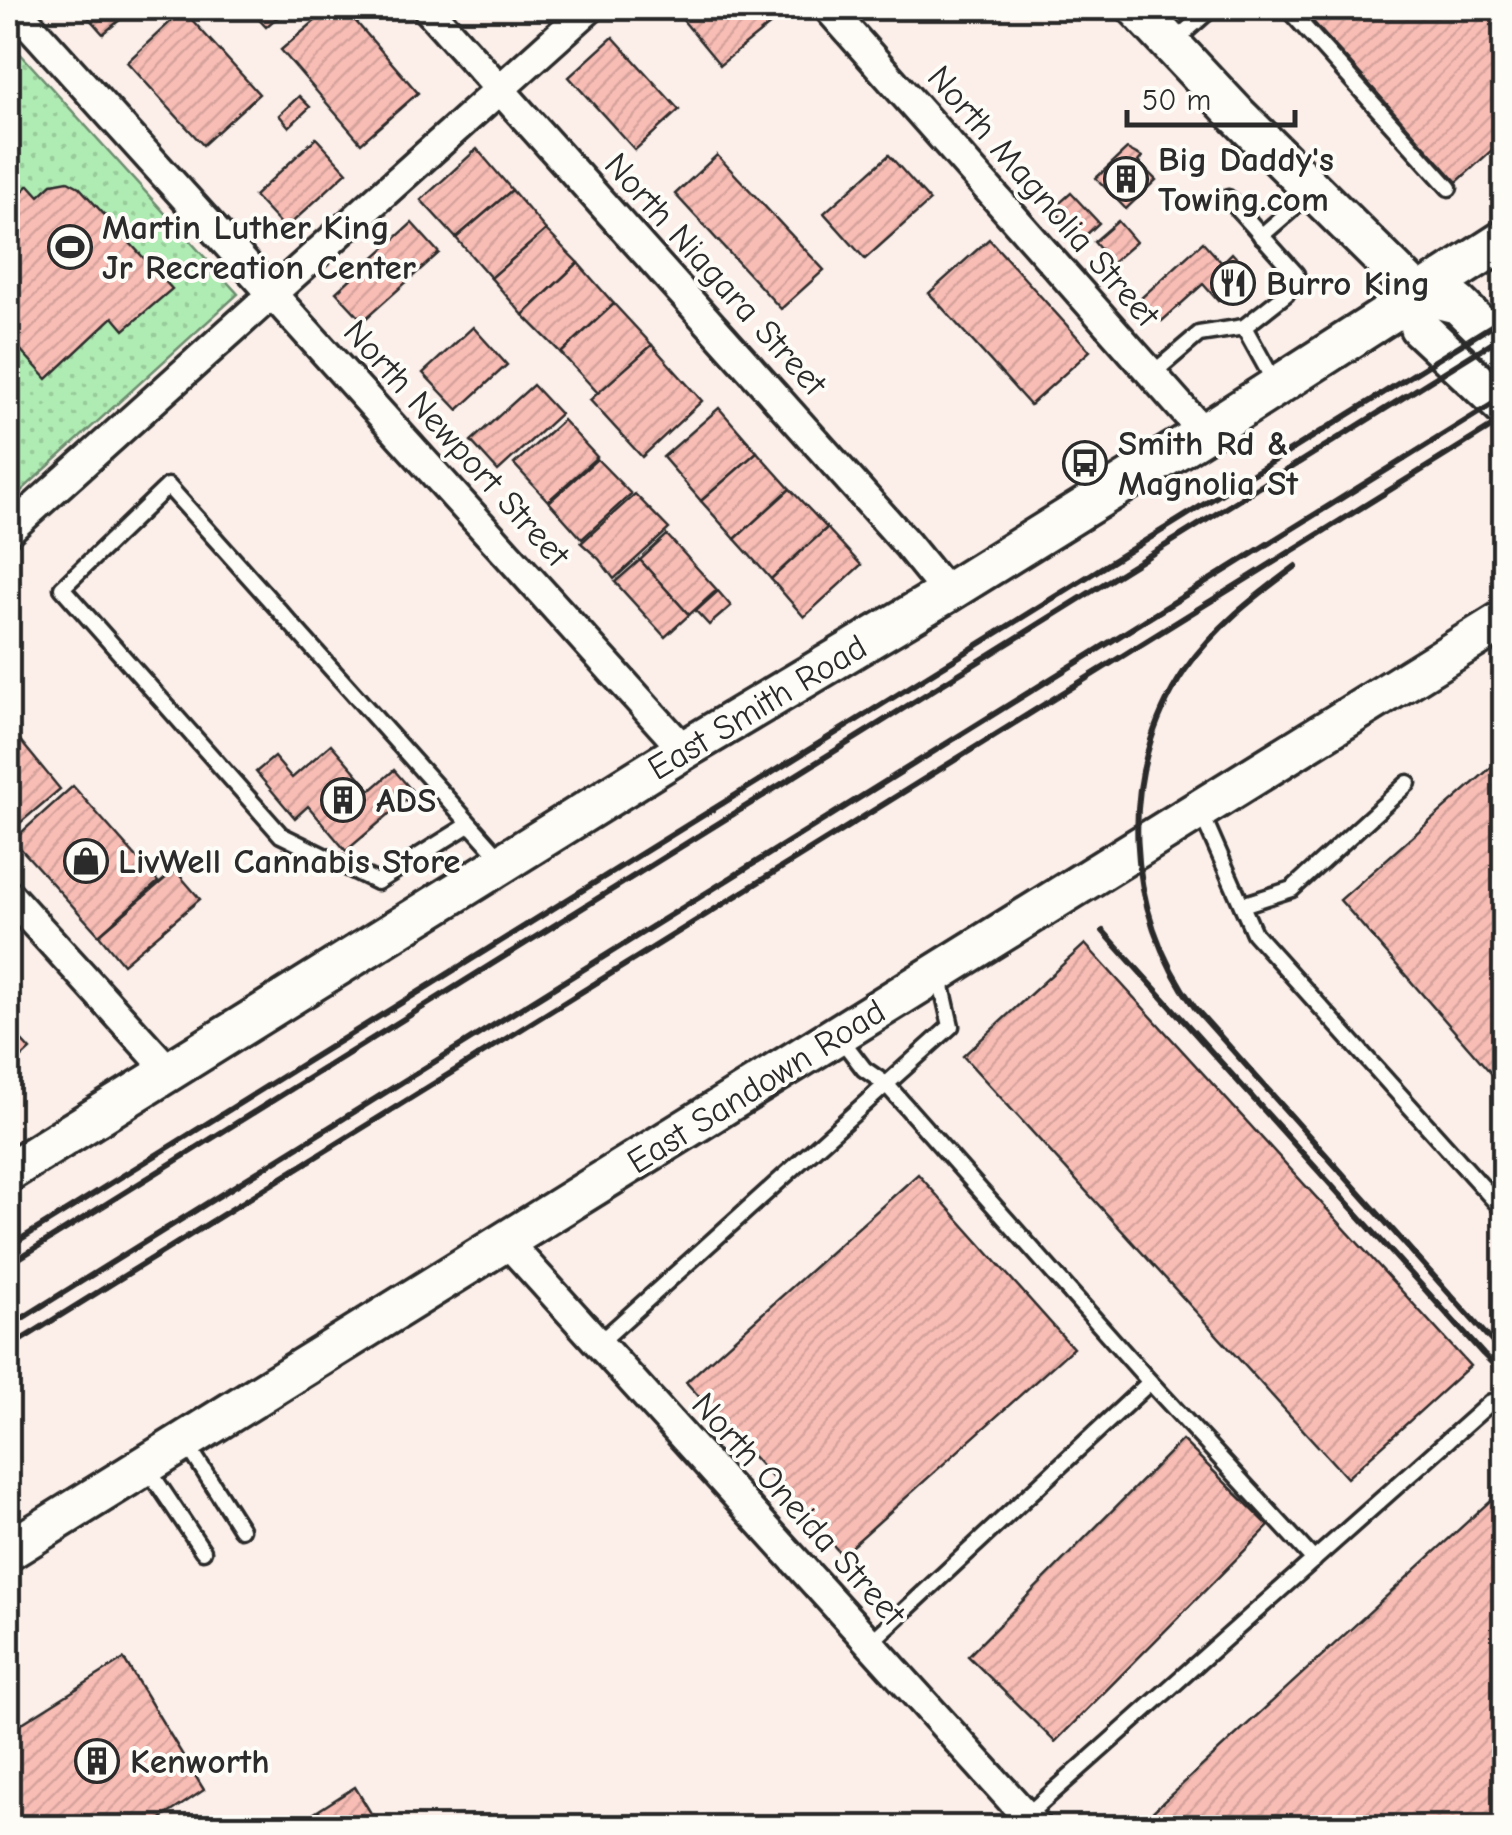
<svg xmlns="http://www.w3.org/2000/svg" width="1512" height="1835" font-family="'Comic Neue',sans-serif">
  <defs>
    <pattern id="green-dots" width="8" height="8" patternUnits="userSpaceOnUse" patternTransform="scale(2.5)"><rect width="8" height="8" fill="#afecb3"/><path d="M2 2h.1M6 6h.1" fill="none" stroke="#97cb9a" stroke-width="1.8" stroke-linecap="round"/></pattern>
    <pattern id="building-hatch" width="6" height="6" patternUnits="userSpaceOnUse" patternTransform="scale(2.5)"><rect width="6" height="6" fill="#f8bdb5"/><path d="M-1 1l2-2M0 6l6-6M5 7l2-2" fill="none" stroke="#d5a39c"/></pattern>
  </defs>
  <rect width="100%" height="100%" fill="#fcefea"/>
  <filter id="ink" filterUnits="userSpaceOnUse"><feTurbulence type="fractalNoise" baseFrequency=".01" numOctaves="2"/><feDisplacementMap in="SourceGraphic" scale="20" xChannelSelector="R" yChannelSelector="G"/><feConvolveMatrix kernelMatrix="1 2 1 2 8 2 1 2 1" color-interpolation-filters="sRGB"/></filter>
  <g filter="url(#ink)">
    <path fill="url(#green-dots)" stroke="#6d8c6f" stroke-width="2.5" d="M 8,40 L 238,294 L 8,503 Z"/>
    <g fill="url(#building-hatch)" stroke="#2b2b2b" stroke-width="2.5">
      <path d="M 80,8 L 134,8 L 103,34 Z"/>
      <path d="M 248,8 L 288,8 L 266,27 Z"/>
      <path d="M 330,8 L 344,8 L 418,93 L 361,143 L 281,50 Z"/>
      <path d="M 673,8 L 760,8 L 772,23 L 720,65 Z"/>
      <path d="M 1301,8 L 1504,8 L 1504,139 L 1457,182 Z"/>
      <path d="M 183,10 L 259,94 L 203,145 L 127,62 Z"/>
      <path d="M 613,37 L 679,110 L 635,150 L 569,77 Z"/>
      <path d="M 299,96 L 310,107 L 289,127 L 279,115 Z"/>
      <path d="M 316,138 L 347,172 L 285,229 L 254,196 Z"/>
      <path d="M 477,149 L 512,190 L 456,238 L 421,200 Z"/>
      <path d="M 1127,149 L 1142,157 L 1138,162 L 1156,180 L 1126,209 L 1096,178 Z"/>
      <path d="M 717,155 L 824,270 L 781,309 L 675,194 Z"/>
      <path d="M 889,155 L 930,201 L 865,259 L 824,213 Z"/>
      <path d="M 68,181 L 79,187 L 172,289 L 124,330 L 113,317 L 47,379 L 8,336 L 8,205 L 29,185 L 39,196 L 52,184 Z"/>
      <path d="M 512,190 L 546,230 L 491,278 L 456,238 Z"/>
      <path d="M 1071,193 L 1099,223 L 1082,239 L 1053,209 Z"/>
      <path d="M 1118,221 L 1136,242 L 1112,263 L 1094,242 Z"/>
      <path d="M 412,223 L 439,253 L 363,321 L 336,292 Z"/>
      <path d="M 546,230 L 578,263 L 523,315 L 491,278 Z"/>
      <path d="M 989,239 L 1090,351 L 1030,405 L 929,293 Z"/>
      <path d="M 1203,242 L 1222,263 L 1232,253 L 1250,273 L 1218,301 L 1203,284 L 1162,321 L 1141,298 Z"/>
      <path d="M 578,263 L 614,304 L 561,353 L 523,315 Z"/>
      <path d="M 614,304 L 652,345 L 599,394 L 561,353 Z"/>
      <path d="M 473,327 L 507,365 L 458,410 L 423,373 Z"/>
      <path d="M 652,345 L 702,401 L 642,457 L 590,400 Z"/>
      <path d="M 533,385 L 560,414 L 498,471 L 471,441 Z"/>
      <path d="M 719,408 L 757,452 L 701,501 L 663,457 Z"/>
      <path d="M 563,420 L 597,457 L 548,501 L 514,464 Z"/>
      <path d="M 757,452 L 790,489 L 735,539 L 701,501 Z"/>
      <path d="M 597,459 L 631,494 L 582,539 L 549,502 Z"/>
      <path d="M 790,489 L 827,528 L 771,579 L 735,539 Z"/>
      <path d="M 635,494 L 669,529 L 614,579 L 599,559 L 581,543 Z"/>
      <path d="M 827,528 L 861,565 L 804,617 L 771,579 Z"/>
      <path d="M 667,535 L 717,590 L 689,615 L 640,560 Z"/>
      <path d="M 640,560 L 689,615 L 665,637 L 615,582 Z"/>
      <path d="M 718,591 L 731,606 L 709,625 L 696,611 Z"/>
      <path d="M 14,733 L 60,789 L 13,829 L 8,822 L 8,738 Z"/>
      <path d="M 331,744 L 371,790 L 394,770 L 414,793 L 346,851 L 308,806 L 295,818 L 256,772 L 274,757 L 292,778 Z"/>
      <path d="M 1504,756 L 1504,1088 L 1340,900 Z"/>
      <path d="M 73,786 L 158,882 L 99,935 L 13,840 Z"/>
      <path d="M 175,870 L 200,899 L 123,964 L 99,935 Z"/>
      <path d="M 1085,944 L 1470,1366 L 1347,1478 L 963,1056 Z"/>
      <path d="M 8,1026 L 30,1050 L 8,1070 Z"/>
      <path d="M 918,1174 L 1073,1348 L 842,1555 L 686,1382 Z"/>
      <path d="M 1182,1440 L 1269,1526 L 1055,1742 L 968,1656 Z"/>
      <path d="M 1504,1488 L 1504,1828 L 1138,1828 L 1137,1826 Z"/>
      <path d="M 124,1659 L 204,1790 L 147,1828 L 8,1828 L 8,1732 Z"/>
      <path d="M 355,1787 L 380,1828 L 291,1828 Z"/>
    </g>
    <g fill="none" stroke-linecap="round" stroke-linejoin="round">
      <g stroke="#2b2b2b" stroke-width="21">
        <g id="lane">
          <path d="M 1287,8 L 1449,188"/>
          <path d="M 1171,44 L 1212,8"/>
          <path d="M 1261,236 L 1313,191"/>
          <path d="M 1244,327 L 1275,383"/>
          <path d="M 1152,374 L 1199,334 L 1244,327 L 1286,294 L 1296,274 L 1228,198"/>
          <path d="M 1200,810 L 1254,933 L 1504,1211"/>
          <path d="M 470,824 L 377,882 L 281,835 L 62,588 L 168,486 L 470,824 L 504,862"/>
          <path d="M 1242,905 L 1292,889 L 1408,783"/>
          <path d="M 838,1035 L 864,1069 L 886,1084 L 1150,1382 L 1314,1560"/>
          <path d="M 599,1343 L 951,1026 L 939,973"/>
          <path d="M 185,1441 L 241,1529"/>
          <path d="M 146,1466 L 203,1551"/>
          <path d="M 870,1643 L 1150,1382"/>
          <path d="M 1026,1816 L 1491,1402"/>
        </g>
      </g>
      <g stroke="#2b2b2b" stroke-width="35">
        <g id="street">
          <path d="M 14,8 L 684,750"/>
          <path d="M 427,8 L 907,544 L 947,593"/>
          <path d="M 828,8 L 1204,433"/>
          <path d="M 8,531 L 590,8"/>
          <path d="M 8,894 L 169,1071"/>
          <path d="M 506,1241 L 1037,1828"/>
        </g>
      </g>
      <g stroke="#2b2b2b" stroke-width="45">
        <g id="secondary">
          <path d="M 1137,8 L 1238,116 L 1418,294"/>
          <path d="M 1418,294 L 1419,327 L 1504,407"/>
          <path d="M 1418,294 L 1458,304 L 1504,349"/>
          <path d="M 8,1172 L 684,750 L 947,593 L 1204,433 L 1504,240"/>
          <path d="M 8,1551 L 1504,620"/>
        </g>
      </g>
      <use href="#lane" stroke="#fdfcf7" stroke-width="14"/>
      <use href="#street" stroke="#fdfcf7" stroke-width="28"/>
      <use href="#secondary" stroke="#fdfcf7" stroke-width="38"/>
      <g stroke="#2b2b2b" stroke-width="6">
        <path d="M 1296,566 C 1254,597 1215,627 1185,670 C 1116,771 1124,912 1195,1008 L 1504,1355"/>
        <path d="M 1103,931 L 1483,1354 L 1504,1375"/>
        <path d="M 8,1247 L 1504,318"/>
        <path d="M 8,1265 L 1504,335"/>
        <path d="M 8,1327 L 1504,397"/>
        <path d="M 8,1348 L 1504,419"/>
      </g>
    </g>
  </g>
  <defs>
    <g id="building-ring" transform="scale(2.25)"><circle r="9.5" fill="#fdfcf7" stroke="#2b2b2b" stroke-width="1.5"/><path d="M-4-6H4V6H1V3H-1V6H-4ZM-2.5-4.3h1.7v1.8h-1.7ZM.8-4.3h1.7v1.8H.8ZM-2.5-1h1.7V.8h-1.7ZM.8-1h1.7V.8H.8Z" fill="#2b2b2b"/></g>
    <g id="stadium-ring" transform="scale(2.25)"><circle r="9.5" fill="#fdfcf7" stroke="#2b2b2b" stroke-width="1.5"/><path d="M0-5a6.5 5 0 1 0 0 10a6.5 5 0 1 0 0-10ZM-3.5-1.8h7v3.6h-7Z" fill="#2b2b2b"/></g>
    <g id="restaurant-ring" transform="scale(2.25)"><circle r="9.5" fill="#fdfcf7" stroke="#2b2b2b" stroke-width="1.5"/><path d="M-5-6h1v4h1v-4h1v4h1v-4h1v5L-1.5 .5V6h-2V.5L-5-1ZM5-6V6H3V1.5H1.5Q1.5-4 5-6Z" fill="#2b2b2b"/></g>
    <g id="bus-ring" transform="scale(2.25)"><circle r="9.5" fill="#fdfcf7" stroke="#2b2b2b" stroke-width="1.5"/><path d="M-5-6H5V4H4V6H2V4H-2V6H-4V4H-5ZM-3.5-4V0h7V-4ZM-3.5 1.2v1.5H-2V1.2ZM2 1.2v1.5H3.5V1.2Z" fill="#2b2b2b"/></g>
    <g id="shop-ring" transform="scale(2.25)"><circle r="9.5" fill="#fdfcf7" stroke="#2b2b2b" stroke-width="1.5"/><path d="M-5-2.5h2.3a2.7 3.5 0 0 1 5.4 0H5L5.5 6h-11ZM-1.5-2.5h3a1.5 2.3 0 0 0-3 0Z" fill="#2b2b2b"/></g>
  </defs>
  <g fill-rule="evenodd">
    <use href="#building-ring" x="1126" y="179"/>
    <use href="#stadium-ring" x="70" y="247"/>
    <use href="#restaurant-ring" x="1233" y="283"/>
    <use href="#bus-ring" x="1085" y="463"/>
    <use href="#building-ring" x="343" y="800"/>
    <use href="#shop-ring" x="86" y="861"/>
    <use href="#building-ring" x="97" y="1761"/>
  </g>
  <g text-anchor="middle" stroke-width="8" stroke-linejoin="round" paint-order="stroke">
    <g font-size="35" font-weight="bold" fill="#2b2b2b" stroke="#fdfcf7" text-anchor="start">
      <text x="1158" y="171">Big Daddy's<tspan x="1158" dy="40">Towing.com</tspan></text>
      <text x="102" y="239">Martin Luther King<tspan x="102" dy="40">Jr Recreation Center</tspan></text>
      <text x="1266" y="295">Burro King</text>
      <text x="1118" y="455">Smith Rd &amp;<tspan x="1118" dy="40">Magnolia St</tspan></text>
      <text x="376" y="812">ADS</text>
      <text x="118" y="873">LivWell Cannabis Store</text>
      <text x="130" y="1773">Kenworth</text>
    </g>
    <g font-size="35" fill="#2b2b2b" stroke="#fdfcf7">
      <text transform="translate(1044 196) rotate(49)" y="12">North Magnolia Street</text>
      <text transform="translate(716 274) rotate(48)" y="12">North Niagara Street</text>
      <text transform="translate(457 443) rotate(48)" y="12">North Newport Street</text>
      <text transform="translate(757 707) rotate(-31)" y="12">East Smith Road</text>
      <text transform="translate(756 1086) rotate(-32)" y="12">East Sandown Road</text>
      <text transform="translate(799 1509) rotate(48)" y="12">North Oneida Street</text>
    </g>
  </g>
  <rect width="1512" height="1835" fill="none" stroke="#fdfcf7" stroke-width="40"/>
  <rect x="20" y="20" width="1472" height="1795" fill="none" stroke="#2b2b2b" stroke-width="4" filter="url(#ink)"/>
  <path d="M1127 110v15h168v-15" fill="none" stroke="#2b2b2b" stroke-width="5"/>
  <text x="1142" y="110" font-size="30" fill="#2b2b2b" stroke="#fdfcf7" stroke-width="8" paint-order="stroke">50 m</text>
</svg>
